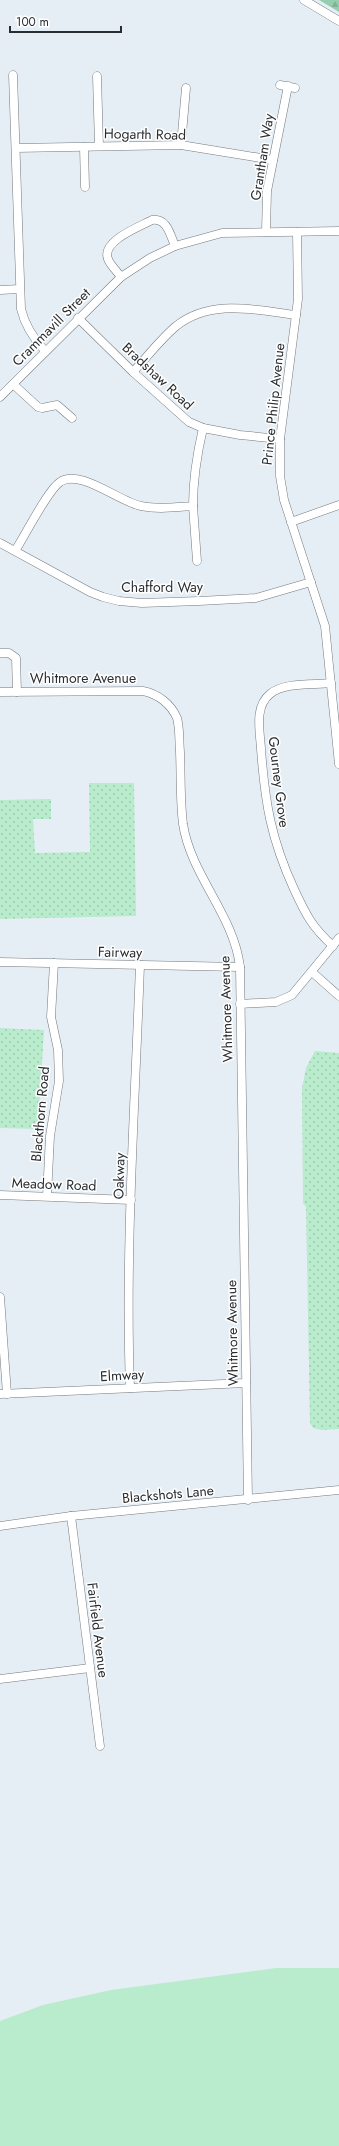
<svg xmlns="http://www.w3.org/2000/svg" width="339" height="2146" font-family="Jost,sans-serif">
  <defs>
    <pattern id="forest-firs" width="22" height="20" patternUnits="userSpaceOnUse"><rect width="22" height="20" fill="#95ceae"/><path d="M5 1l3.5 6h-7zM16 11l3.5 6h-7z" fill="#81b196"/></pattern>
    <pattern id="park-dots" width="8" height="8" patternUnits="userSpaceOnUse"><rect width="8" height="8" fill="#b9ebcd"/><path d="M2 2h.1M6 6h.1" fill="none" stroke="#9fcab0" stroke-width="1.8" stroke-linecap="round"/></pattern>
  </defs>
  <rect width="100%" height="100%" fill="#e6eef5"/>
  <path fill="#b9ebcd" d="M 276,1968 L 339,1968 L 339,2146 L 0,2146 L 0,2021 L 43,2005 L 111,1990 Z"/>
  <path fill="url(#forest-firs)" d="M 319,0 L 339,0 L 339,12 Z"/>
  <g fill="url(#park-dots)">
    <path d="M 89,783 L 134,783 L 136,916 L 0,919 L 0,800 L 51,799 L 51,819 L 33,819 L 35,853 L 90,852 Z"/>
    <path d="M 0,1028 L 44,1030 L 38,1129 L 0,1128 Z"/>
    <path d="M 315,1051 L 339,1053 L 339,1429 L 322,1430 L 313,1428 L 310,1423 L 306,1207 L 303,1203 L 302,1088 L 306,1068 Z"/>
  </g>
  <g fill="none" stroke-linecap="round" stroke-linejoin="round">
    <g stroke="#73797f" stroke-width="9">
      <g id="minor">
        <path d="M 304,0 L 339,21"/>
        <path d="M 13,75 L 21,309 C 25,326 33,338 45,351"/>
        <path d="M 97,76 L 99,146"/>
        <path d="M 280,85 L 295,88"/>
        <path d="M 181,145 L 186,88"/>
        <path d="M 84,147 L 85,187"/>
        <path d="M 16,148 L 181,145 L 273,160"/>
        <path d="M 266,232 L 267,191 L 288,86"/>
        <path d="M 297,232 L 298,299 L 280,439 L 280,476 L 284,500 L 325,626 L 339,764"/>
        <path d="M 121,277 C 117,271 110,265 108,259 C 101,241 139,227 152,220 C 167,218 170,234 175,246"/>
        <path d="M 0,290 L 20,289"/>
        <path d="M 78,318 L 133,372 L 189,422 L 203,428 L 240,435 L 280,439"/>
        <path d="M 133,372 C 147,357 160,340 175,327 C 210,298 255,310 296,315"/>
        <path d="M 13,384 L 38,407 L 42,408 L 57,405 L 72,418"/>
        <path d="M 0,397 L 121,277 L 150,258 L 175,246 L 222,233 L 339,231"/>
        <path d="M 193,506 L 197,561"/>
        <path d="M 291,522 L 339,505"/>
        <path d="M 0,543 L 90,592 L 103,597 L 119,601 L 142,603 L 199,601 L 256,598 L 311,582"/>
        <path d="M 15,551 C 25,536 47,491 60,482 C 79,468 120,502 141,506 C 159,510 176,507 193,506 C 193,478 197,454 203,428"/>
        <path d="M 0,653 L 9,653 L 16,658 L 17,692"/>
        <path d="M 331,683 C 313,685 284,682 270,694 C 254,707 260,731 261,749 C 265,803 271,839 294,889 C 306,915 312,927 333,946"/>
        <path d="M 0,692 L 143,691 C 158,694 171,704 177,718 C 180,729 179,741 180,752 C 181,776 180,800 183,824 C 191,876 234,915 240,967 L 248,1500"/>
        <path d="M 0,962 L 240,967"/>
        <path d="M 312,972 L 339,996"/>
        <path d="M 240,1004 L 276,1002 L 292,995 L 339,938"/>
        <path d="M 0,1195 L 131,1200"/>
        <path d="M 47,1196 L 50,1136 L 59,1081 L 58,1050 L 51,1017 L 54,963"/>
        <path d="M 0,1297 L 7,1394"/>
        <path d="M 130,1388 C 125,1247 135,1106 140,965"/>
        <path d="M 0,1394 L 246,1383"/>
        <path d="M 71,1516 L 100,1746"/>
        <path d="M 0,1526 L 71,1516 L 339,1490"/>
        <path d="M 0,1679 L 90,1668"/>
      </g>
    </g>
    <use href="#minor" stroke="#fff" stroke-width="8"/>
  </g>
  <g text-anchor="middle" stroke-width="3" stroke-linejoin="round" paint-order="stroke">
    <g font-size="14" fill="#2a2d30" stroke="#fff">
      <text transform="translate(145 134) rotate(1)" y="5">Hogarth Road</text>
      <text transform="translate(262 157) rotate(-81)" y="5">Grantham Way</text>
      <text transform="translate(51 327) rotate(-45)" y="5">Crammavill Street</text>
      <text transform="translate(158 376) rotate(43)" y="5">Bradshaw Road</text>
      <text transform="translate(273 404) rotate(-84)" y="5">Prince Philip Avenue</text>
      <text x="162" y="592">Chafford Way</text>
      <text x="83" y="683">Whitmore Avenue</text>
      <text transform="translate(279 782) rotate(83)" y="5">Gourney Grove</text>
      <text transform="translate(120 952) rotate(1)" y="5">Fairway</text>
      <text transform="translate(226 1009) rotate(-92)" y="5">Whitmore Avenue</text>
      <text transform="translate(40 1114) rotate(-85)" y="5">Blackthorn Road</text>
      <text transform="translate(119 1176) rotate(-88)" y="5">Oakway</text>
      <text transform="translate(54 1184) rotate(2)" y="5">Meadow Road</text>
      <text transform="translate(232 1333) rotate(-91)" y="5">Whitmore Avenue</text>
      <text transform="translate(122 1375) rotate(-3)" y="5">Elmway</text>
      <text transform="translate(168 1494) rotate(-5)" y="5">Blackshots Lane</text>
      <text transform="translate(98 1630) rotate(83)" y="5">Fairfield Avenue</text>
    </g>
  </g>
  <path d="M10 26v6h111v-6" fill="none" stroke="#2a2d30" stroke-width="2"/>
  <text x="16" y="26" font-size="12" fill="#2a2d30" stroke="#ffffff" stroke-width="3" paint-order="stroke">100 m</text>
</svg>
